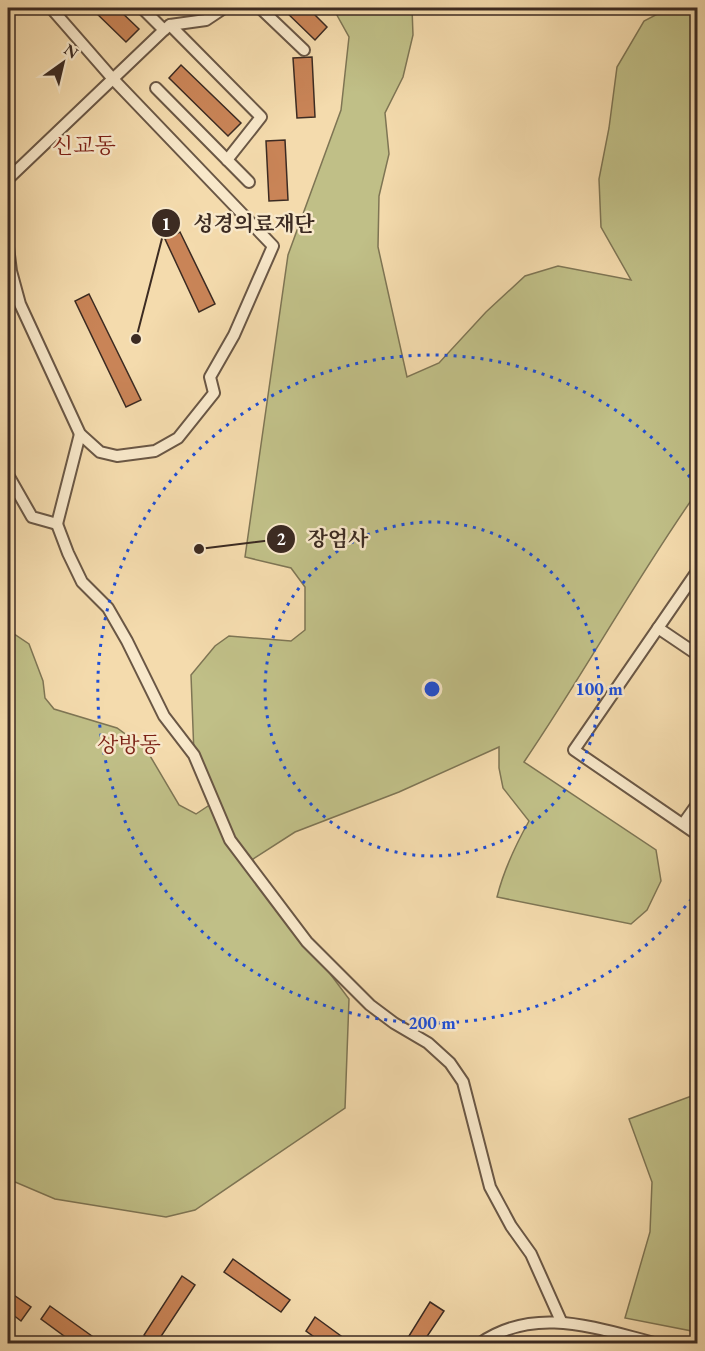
<svg xmlns="http://www.w3.org/2000/svg" width="705" height="1351" font-family="'EB Garamond','Noto Serif KR',serif">
  <rect width="100%" height="100%" fill="#f4dbad"/>
  <filter id="stains"><feTurbulence type="fractalNoise" baseFrequency=".00333" numOctaves="4"/><feColorMatrix values="0 0 0 0 .2 0 0 0 0 .09 0 0 0 0 .02 0 0 0 .5 -.17"/></filter>
  <radialGradient id="worn" r=".72"><stop offset=".6" stop-color="#630" stop-opacity="0"/><stop offset="1" stop-color="#630" stop-opacity=".3"/></radialGradient>
  <g fill="#c0bf87" stroke="#7e7554" stroke-width="1.5">
    <path d="M 333,8 L 412,8 L 413,35 L 403,77 L 385,113 L 389,154 L 379,196 L 378,247 L 407,377 L 439,363 L 486,312 L 525,276 L 558,266 L 631,280 L 601,227 L 599,179 L 609,128 L 617,67 L 644,21 L 669,8 L 697,8 L 697,492 C 635,580 584,674 524,762 L 656,850 L 661,881 L 647,910 L 631,924 L 497,897 C 504,869 515,846 529,821 L 503,788 L 499,768 L 499,747 L 399,792 L 295,832 L 247,863 L 349,999 L 345,1108 L 195,1210 L 166,1217 L 55,1199 L 8,1179 L 8,630 L 29,644 L 43,681 L 45,698 L 54,709 L 117,728 L 146,749 L 179,805 L 196,814 L 214,802 L 194,755 L 191,675 L 215,646 L 229,636 L 291,641 L 305,630 L 305,587 L 291,568 L 245,557 L 288,255 L 341,110 L 349,37 Z"/>
    <path d="M 697,1094 L 698,1094 L 697,1332 L 625,1318 L 650,1232 L 652,1182 L 629,1119 Z"/>
  </g>
  <g fill="#c98457" stroke="#3c2b22" stroke-width="1.5">
    <path d="M 91,8 L 117,8 L 139,29 L 126,42 Z"/>
    <path d="M 282,8 L 308,8 L 327,27 L 315,40 Z"/>
    <path d="M 312,57 L 315,117 L 297,118 L 293,58 Z"/>
    <path d="M 181,65 L 241,123 L 228,136 L 169,78 Z"/>
    <path d="M 285,140 L 288,200 L 269,201 L 266,141 Z"/>
    <path d="M 180,232 L 215,304 L 199,312 L 165,239 Z"/>
    <path d="M 89,294 L 141,400 L 126,407 L 75,301 Z"/>
    <path d="M 233,1259 L 290,1300 L 281,1312 L 224,1272 Z"/>
    <path d="M 182,1276 L 195,1285 L 156,1344 L 144,1335 Z"/>
    <path d="M 8,1291 L 31,1307 L 21,1321 L 8,1311 Z"/>
    <path d="M 430,1302 L 444,1311 L 422,1344 L 404,1344 Z"/>
    <path d="M 50,1306 L 103,1344 L 75,1344 L 41,1319 Z"/>
    <path d="M 315,1317 L 352,1344 L 324,1344 L 306,1331 Z"/>
  </g>
  <g fill="none" stroke-linecap="round" stroke-linejoin="round">
    <g stroke="#6a5745" stroke-width="14">
      <g id="minor">
        <path d="M 260,8 L 304,50"/>
        <path d="M 170,25 L 206,20 L 224,8"/>
        <path d="M 164,30 L 170,25 L 261,117 L 227,160"/>
        <path d="M 156,88 L 249,182"/>
        <path d="M 8,179 L 164,30 L 142,8"/>
        <path d="M 8,247 L 11,271 L 20,304 L 80,434 L 100,452 L 117,456 L 155,451 L 178,438 L 214,393 L 210,377 L 234,335 L 273,246 L 113,79 L 51,8"/>
        <path d="M 8,475 L 32,517 L 57,524 L 80,434"/>
        <path d="M 57,524 L 68,553 L 82,582 L 108,608 L 127,641 L 164,716 L 194,755 L 230,840 L 307,942 L 370,1005 L 394,1023 L 428,1043 L 450,1063 L 463,1082 L 490,1187 L 511,1226 L 531,1254 L 561,1321"/>
        <path d="M 698,570 L 574,750 L 698,835"/>
        <path d="M 658,628 L 698,655"/>
        <path d="M 683,824 L 698,803"/>
        <path d="M 479,1344 C 536,1304 597,1329 659,1344"/>
      </g>
    </g>
    <use href="#minor" stroke="#f8e8ca" stroke-width="10"/>
  </g>
  <g fill="none" stroke="#1d4ed8" stroke-width="3" stroke-dasharray="3 6">
    <circle cx="432" cy="689" r="167"/>
    <path d="M697 892A334 334 0 1 1 697 486"/>
  </g>
  <g text-anchor="middle" stroke-width="5" stroke-linejoin="round" paint-order="stroke">
    <g font-size="22" fill="#7a1f14" stroke="#f8e8ca">
      <text x="84" y="153">신교동</text>
      <text x="129" y="752">상방동</text>
    </g>
  </g>
  <circle cx="432" cy="689" r="9" fill="#1d4ed8" stroke="#f8e8ca" stroke-width="3"/>
  <g font-size="18" text-anchor="middle" font-weight="bold" fill="#1d4ed8" stroke="#f8e8ca" stroke-width="5" stroke-linejoin="round" paint-order="stroke">
    <text x="599" y="695">100 m</text>
    <text x="432" y="1029">200 m</text>
  </g>
  <path fill="none" stroke="#3c2b22" stroke-width="2" d="M136 339L166 223M199 549L281 539"/>
  <g fill="#3c2b22" stroke="#f8e8ca" stroke-width="2">
    <circle cx="136" cy="339" r="6"/>
    <circle cx="199" cy="549" r="6"/>
    <circle cx="166" cy="223" r="15"/>
    <circle cx="281" cy="539" r="15"/>
  </g>
  <g font-size="18" text-anchor="middle" font-weight="bold" fill="#fff">
    <text x="166" y="230">1</text>
    <text x="281" y="545">2</text>
  </g>
  <g font-size="21" text-anchor="middle" font-weight="bold" fill="#3c2b22" stroke="#f8e8ca" stroke-width="5" stroke-linejoin="round" paint-order="stroke">
    <text x="254" y="231">성경의료재단</text>
    <text x="338" y="546">장엄사</text>
  </g>
  <rect width="705" height="1351" fill="none" stroke="#f4dbad" stroke-width="30"/>
  <rect x="9" y="9" width="687" height="1333" fill="none" stroke="#3c2b22" stroke-width="3"/>
  <rect x="15" y="15" width="675" height="1321" fill="none" stroke="#3c2b22" stroke-width="1.5"/>
  <g transform="translate(63 63) rotate(34)" stroke="#f8e8ca" stroke-width="4.5" paint-order="stroke">
  <path d="M0-4.5L10 22L0 15L-10 22Z" fill="#3c2b22"/>
  <text y="-9" font-size="16" font-weight="bold" text-anchor="middle" fill="#3c2b22">N</text>
  </g>
  <rect width="100%" height="100%" filter="url(#stains)"/>
  <rect width="100%" height="100%" fill="url(#worn)"/>
</svg>
